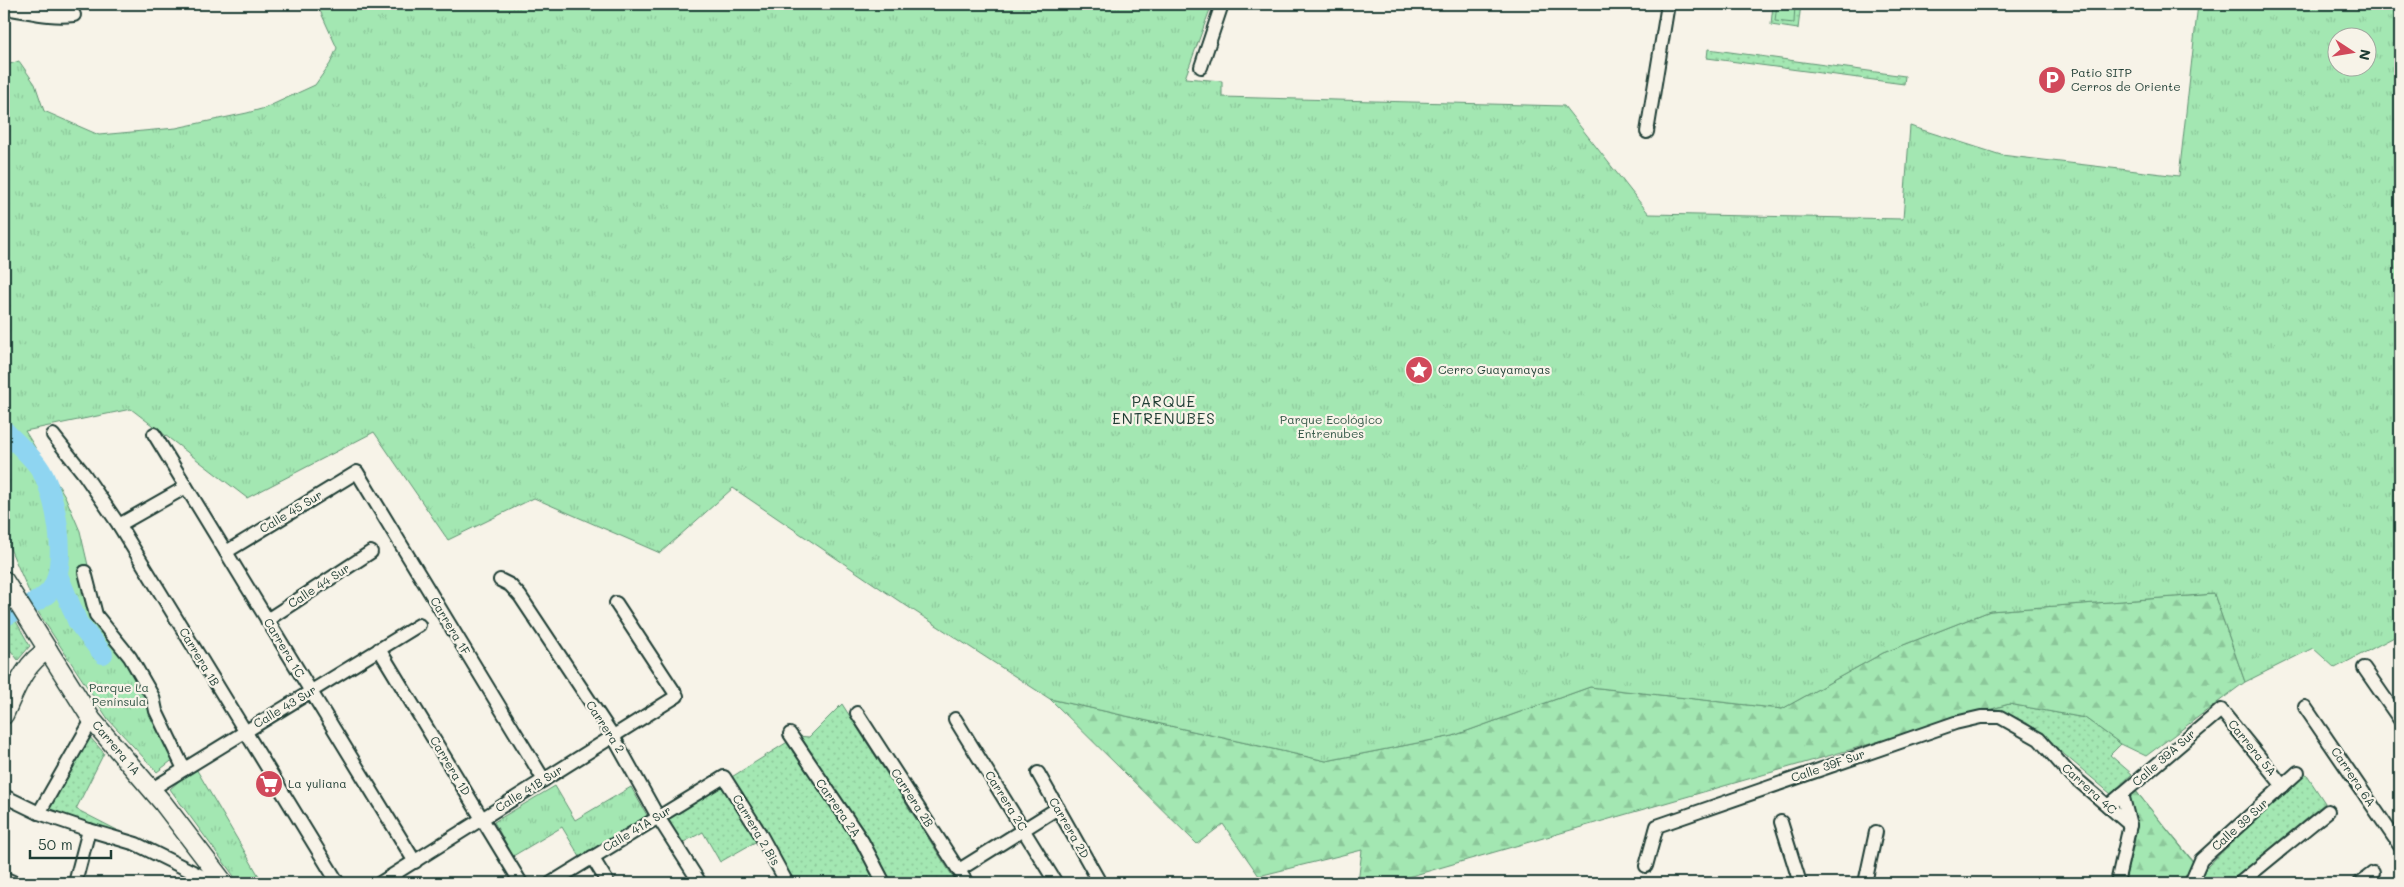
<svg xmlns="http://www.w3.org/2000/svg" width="2404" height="887" font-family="Mali,sans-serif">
  <defs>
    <pattern id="grass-dots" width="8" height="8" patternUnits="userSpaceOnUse" patternTransform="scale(1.25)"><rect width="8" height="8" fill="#a3e7b2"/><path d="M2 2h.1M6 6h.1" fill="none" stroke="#8cc79a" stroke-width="1.8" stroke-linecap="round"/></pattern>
    <pattern id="forest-firs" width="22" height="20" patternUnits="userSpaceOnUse" patternTransform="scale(1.25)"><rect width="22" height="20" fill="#a3e7b2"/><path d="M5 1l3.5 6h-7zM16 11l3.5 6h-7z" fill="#8cc79a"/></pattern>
    <pattern id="park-tufts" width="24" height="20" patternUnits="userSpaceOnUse" patternTransform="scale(1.25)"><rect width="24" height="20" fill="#a3e7b2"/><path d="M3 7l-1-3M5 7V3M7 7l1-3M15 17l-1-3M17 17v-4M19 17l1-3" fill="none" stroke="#8cc79a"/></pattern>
  </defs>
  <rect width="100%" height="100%" fill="#f7f3e8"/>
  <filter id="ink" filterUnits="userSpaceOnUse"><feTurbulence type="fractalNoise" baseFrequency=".02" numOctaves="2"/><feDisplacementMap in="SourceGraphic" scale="10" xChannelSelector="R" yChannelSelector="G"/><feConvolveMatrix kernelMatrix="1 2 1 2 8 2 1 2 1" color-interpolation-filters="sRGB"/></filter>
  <g filter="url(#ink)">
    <g fill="url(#grass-dots)" stroke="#619273">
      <path d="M 1773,4 L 1801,4 L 1798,29 L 1771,25 Z"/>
      <path d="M 1708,49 L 1905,76 L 1904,84 L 1707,58 Z"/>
      <path d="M 4,600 L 30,646 L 18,660 L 8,647 L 4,653 Z"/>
      <path d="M 842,704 L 957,883 L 793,883 L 764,837 L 720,862 L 703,832 L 680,844 L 668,817 L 797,736 L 809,737 Z"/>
      <path d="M 2009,704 L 2085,718 L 2121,744 L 2110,755 L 2132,774 L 2111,794 L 2027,723 L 2010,715 L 1986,711 Z"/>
      <path d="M 88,735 L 104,753 L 76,809 L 117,830 L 114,834 L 48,809 Z"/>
      <path d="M 2304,771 L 2325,803 L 2228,883 L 2124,883 L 2135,840 L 2129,797 L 2135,790 L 2202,872 Z"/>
    </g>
    <g fill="url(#forest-firs)" stroke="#619273">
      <path d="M 2214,594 L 2245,682 L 2146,756 L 2121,744 L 2085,718 L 2009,704 L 1387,883 L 1358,883 L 1362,850 L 1259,876 L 1223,824 L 1197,844 L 1050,699 L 1326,761 L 1453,736 L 1590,687 L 1782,709 L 1883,653 L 1990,611 Z"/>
      <path d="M 2135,790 L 2193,862 L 2184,883 L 2124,883 L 2135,840 L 2129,797 Z"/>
    </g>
    <g fill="url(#park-tufts)" stroke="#619273" fill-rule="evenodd">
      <path d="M 317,4 L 1212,4 L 1185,78 L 1222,81 L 1222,97 L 1564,106 L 1649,214 L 1903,219 L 1910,126 L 2001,155 L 2179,176 L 2198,4 L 2400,4 L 2400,229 L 2398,231 L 2400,236 L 2400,634 L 2335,668 L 2313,648 L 2245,682 L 2214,594 L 1990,611 L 1883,653 L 1782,709 L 1590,687 L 1453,736 L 1326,761 L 1050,699 L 899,601 L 733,488 L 660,553 L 534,498 L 448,540 L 374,432 L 247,498 L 131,409 L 25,431 L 65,496 L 80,531 L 90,574 L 93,616 L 134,673 L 175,758 L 157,772 L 108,719 L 38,612 L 4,535 L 4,66 L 19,61 L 35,84 L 44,111 L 99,135 L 176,128 L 247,113 L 265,108 L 315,85 L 330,64 L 337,48 ZM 2336,38 L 2366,38 L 2366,68 L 2336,68 Z"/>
      <path d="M 195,767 L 263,883 L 239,883 L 170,789 Z"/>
      <path d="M 555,786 L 575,820 L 631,787 L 648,817 L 580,857 L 562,827 L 513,856 L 494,822 Z"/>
    </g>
    <path fill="#a3e7b2" stroke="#619273" d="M 1777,4 L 1795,4 L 1794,23 L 1775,21 Z"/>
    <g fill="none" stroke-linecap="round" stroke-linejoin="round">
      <g stroke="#8fd5f1" stroke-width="20">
        <path d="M 4,430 C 15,442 28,453 38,466 C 56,490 70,566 50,591 C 40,603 18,609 4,617"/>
        <path d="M 58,575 L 78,623 L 103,654"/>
      </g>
      <g stroke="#1f3d34" stroke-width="16">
        <g id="street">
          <path d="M 4,8 C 28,11 49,18 74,15"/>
          <path d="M 1201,67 L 1222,4"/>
          <path d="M 1647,132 L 1668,4"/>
          <path d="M 154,434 L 415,862"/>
          <path d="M 53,435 L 84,474 L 119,525 L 338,883"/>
          <path d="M 119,525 L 186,487"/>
          <path d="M 226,552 L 357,472 L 544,780"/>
          <path d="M 85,572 L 96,615 L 130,657 L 153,697 L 156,711 L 184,769"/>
          <path d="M 500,580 L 510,585 L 520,596 L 613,736 L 658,817 L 700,883"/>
          <path d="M 267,620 L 371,552"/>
          <path d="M 379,649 L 521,883"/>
          <path d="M 2364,668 L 2400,720"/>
          <path d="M 2305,707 L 2400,846"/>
          <path d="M 857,713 L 967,883"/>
          <path d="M 955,719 L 1056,883"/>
          <path d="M 790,734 L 862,841 L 884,883"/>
          <path d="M 1038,773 L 1100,883"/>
          <path d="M 152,789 L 419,625"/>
          <path d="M 4,796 L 39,813 L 89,830"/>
          <path d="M 2108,806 L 2221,710 L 2283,786"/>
          <path d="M 39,813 L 92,720"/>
          <path d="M 1781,822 L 1800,883"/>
          <path d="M 592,857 L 608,883"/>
          <path d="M 1646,866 L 1657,826 L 1955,723 L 1981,717 L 2000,717 L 2039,739 L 2067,771 L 2130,825"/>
          <path d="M 959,870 L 1058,808"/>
          <path d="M 4,878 L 15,883"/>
          <path d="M 75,883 L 89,830 L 136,844 L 207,879"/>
          <path d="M 380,883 L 677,696 L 616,603"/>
          <path d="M 551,883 L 724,777 L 759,832 L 787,883"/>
          <path d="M 1865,883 L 1876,832"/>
          <path d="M 2117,883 L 2130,825 L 2122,794"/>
          <path d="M 2191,883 L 2201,860 L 2298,772"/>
          <path d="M 2240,883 L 2328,811"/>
          <path d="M 2360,883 L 2373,873"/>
        </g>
      </g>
      <g stroke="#1f3d34" stroke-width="21">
        <g id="secondary">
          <path d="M 4,580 L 92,720 L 163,803 L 224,883"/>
          <path d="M 4,715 C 15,691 24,663 48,650"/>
        </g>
      </g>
      <use href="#street" stroke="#f7f3e8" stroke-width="12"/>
      <use href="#secondary" stroke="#f7f3e8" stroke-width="18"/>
    </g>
  </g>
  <defs>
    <g id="parking-disc" transform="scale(1.4375)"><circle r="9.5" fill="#d1495b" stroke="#f7f3e8"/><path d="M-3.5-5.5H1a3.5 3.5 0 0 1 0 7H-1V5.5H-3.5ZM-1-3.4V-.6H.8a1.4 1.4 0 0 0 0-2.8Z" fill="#fff"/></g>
    <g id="sight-disc" transform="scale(1.4375)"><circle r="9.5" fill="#d1495b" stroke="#f7f3e8"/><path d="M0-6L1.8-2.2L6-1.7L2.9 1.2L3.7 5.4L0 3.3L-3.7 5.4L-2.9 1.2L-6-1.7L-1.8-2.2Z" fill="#fff"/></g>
    <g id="supermarket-disc" transform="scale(1.4375)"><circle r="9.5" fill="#d1495b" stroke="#f7f3e8"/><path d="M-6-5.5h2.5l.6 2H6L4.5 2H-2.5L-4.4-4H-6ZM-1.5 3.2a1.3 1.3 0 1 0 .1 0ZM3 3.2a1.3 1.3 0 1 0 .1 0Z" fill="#fff"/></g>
  </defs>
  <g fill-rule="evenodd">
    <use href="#parking-disc" x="2052" y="80"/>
    <use href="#sight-disc" x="1419" y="370"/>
    <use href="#supermarket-disc" x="269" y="784"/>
  </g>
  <g text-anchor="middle" stroke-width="4.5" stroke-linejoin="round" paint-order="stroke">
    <g font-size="12" fill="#1f3d34" stroke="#f7f3e8" text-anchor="start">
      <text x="2071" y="77">Patio SITP<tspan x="2071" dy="14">Cerros de Oriente</tspan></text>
      <text x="1438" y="374">Cerro Guayamayas</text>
      <text x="288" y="788">La yuliana</text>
    </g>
    <g font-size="12" fill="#335647" stroke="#f7f3e8">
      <text x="1331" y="424">Parque Ecológico<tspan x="1331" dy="14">Entrenubes</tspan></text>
      <text x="119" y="692">Parque La<tspan x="119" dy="14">Península</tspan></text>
    </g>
    <g font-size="12" fill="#1f3d34" stroke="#f7f3e8">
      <text transform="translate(291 512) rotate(-31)" y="4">Calle 45 Sur</text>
      <text transform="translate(319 586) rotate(-33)" y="4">Calle 44 Sur</text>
      <text transform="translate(450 626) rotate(59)" y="4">Carrera 1F</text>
      <text transform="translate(284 648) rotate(59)" y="4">Carrera 1C</text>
      <text transform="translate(199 657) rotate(59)" y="4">Carrera 1B</text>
      <text transform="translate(285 707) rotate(-31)" y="4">Calle 43 Sur</text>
      <text transform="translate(605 727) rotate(57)" y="4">Carrera 2</text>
      <text transform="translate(116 748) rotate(50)" y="4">Carrera 1A</text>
      <text transform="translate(2252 748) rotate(51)" y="4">Carrera 5A</text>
      <text transform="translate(2164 758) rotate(-41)" y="4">Calle 39A Sur</text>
      <text transform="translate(450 766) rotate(59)" y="4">Carrera 1D</text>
      <text transform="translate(1828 766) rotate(-19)" y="4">Calle 39F Sur</text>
      <text transform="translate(2353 777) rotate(56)" y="4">Carrera 6A</text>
      <text transform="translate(529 789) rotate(-32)" y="4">Calle 41B Sur</text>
      <text transform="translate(2089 789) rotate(42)" y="4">Carrera 4C</text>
      <text transform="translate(912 798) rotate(57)" y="4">Carrera 2B</text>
      <text transform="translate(1006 801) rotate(58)" y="4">Carrera 2C</text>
      <text transform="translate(838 808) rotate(55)" y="4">Carrera 2A</text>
      <text transform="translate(2240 825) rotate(-42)" y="4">Calle 39 Sur</text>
      <text transform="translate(1069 828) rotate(60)" y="4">Carrera 2D</text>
      <text transform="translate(637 829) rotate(-31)" y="4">Calle 41A Sur</text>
      <text transform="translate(756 830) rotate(59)" y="4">Carrera 2 Bis</text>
    </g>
    <g font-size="15" letter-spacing="1" fill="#1f3d34" stroke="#f7f3e8">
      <text x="1164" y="407">PARQUE<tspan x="1164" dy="17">ENTRENUBES</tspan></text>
    </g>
  </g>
  <rect width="2404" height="887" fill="none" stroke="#f7f3e8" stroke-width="20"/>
  <rect x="10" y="10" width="2384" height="867" fill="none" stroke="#1f3d34" stroke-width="2" filter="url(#ink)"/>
  <g transform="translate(2352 52) rotate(102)"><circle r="24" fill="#f7f3e8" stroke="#a1aaa0"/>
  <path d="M0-4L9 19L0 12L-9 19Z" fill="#d1495b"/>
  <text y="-8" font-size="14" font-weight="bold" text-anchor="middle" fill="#1f3d34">N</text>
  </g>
  <path d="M30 850v8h81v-8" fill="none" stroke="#1f3d34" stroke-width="2.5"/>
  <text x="38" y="850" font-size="15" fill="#1f3d34" stroke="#f7f3e8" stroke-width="4" paint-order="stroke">50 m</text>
</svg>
